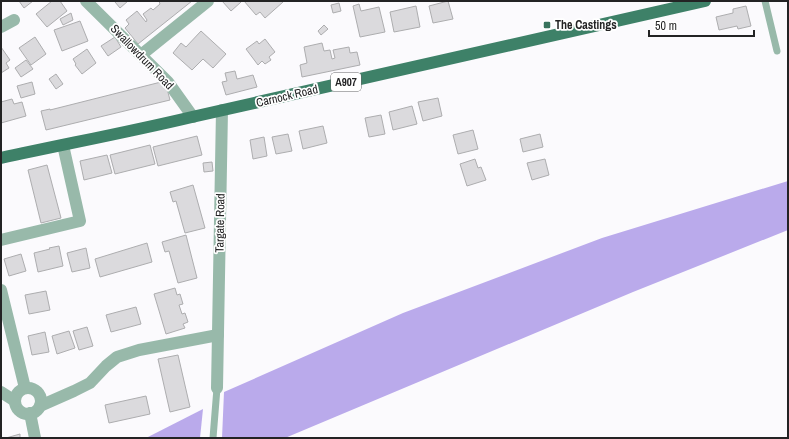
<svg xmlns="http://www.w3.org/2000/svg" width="789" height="439" font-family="'Archivo Narrow',sans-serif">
  <rect width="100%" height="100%" fill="#fbfafd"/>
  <g fill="#baaaeb">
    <path d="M 788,181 L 788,230 L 633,292 L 285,438 L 222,438 L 224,392 L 403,313 L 602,238 Z"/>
    <path d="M 203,409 L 200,438 L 146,438 Z"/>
  </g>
  <g fill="#dbdadd" stroke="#adadaf">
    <path d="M 19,1 L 33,1 L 24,8 Z"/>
    <path d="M 52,1 L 60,1 L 67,11 L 47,27 L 36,14 Z"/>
    <path d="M 116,1 L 128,1 L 120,8 L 115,2 Z"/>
    <path d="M 159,1 L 192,1 L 138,44 L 125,28 L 129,24 L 126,20 L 137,11 L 146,22 L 147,20 L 143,14 L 151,8 L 153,10 L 160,4 Z"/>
    <path d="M 222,1 L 240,1 L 241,2 L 231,11 Z"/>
    <path d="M 244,1 L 282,1 L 283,2 L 265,18 L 260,12 L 256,15 Z"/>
    <path d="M 448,1 L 453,19 L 433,23 L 429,6 Z"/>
    <path d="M 339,3 L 341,11 L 333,13 L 331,5 Z"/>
    <path d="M 359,4 L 361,11 L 379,7 L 385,32 L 360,37 L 353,6 Z"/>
    <path d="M 416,6 L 420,27 L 394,32 L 390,12 Z"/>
    <path d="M 746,6 L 751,26 L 738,29 L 737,26 L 719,30 L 716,17 L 733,13 L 733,9 Z"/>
    <path d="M 71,13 L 73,20 L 63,25 L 60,19 Z"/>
    <path d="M 80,21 L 88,41 L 62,51 L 54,30 Z"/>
    <path d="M 324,25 L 328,29 L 321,35 L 318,31 Z"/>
    <path d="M 201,31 L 226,54 L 213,68 L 203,59 L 192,70 L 173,53 L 181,43 L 186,47 Z"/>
    <path d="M 35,37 L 46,54 L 31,65 L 19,48 Z"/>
    <path d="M 115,37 L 121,47 L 108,56 L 101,46 Z"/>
    <path d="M 265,39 L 275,52 L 269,57 L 271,60 L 265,64 L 262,61 L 258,65 L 246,49 L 257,41 L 259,44 Z"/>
    <path d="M 322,43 L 324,51 L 330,50 L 332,59 L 335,58 L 333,50 L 349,47 L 350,53 L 357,52 L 360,65 L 302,77 L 300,65 L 307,63 L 304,47 Z"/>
    <path d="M 1,47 L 10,60 L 6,63 L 9,68 L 1,73 Z"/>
    <path d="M 87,49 L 96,63 L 82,74 L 75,65 L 76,64 L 73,59 Z"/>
    <path d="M 26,60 L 33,69 L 21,77 L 15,68 Z"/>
    <path d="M 235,71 L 237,79 L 253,75 L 257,87 L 226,95 L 222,82 L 227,81 L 225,73 Z"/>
    <path d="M 56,74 L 63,84 L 56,89 L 49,79 Z"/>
    <path d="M 165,81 L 170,100 L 46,130 L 41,111 L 50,109 L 50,110 Z"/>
    <path d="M 32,82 L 35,94 L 21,98 L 17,86 Z"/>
    <path d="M 438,98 L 442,116 L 423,121 L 418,102 Z"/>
    <path d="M 12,99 L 14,104 L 22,102 L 26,116 L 1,123 L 1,102 Z"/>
    <path d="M 412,106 L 417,124 L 393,130 L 389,112 Z"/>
    <path d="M 381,115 L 385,134 L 369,137 L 365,118 Z"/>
    <path d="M 323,126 L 327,143 L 303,149 L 299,131 Z"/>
    <path d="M 473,130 L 478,149 L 458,154 L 453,135 Z"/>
    <path d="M 288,134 L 292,151 L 276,154 L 272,137 Z"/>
    <path d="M 540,134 L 543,147 L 523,152 L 520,139 Z"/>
    <path d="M 197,136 L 202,155 L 158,166 L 153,147 Z"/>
    <path d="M 264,137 L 267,156 L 253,159 L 250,140 Z"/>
    <path d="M 150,145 L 155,164 L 115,174 L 110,155 Z"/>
    <path d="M 107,155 L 112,173 L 84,180 L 80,161 Z"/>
    <path d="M 475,159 L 478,168 L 481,167 L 486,180 L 467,186 L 460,164 Z"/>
    <path d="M 545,159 L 549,175 L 532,180 L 527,163 Z"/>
    <path d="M 212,162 L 213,171 L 204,172 L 203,163 Z"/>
    <path d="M 47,165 L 61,218 L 41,223 L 28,170 Z"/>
    <path d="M 193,185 L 205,228 L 185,233 L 176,201 L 173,202 L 170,192 Z"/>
    <path d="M 186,235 L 197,278 L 178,283 L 169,251 L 165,252 L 162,242 Z"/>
    <path d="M 147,243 L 152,262 L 100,277 L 95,259 Z"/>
    <path d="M 59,246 L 63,266 L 38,272 L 34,253 L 50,249 L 49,248 Z"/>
    <path d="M 86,248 L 90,268 L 72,272 L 67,253 Z"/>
    <path d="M 21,254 L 26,271 L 9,276 L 4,259 Z"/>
    <path d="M 175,288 L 177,295 L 180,294 L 183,304 L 179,305 L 182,314 L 185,313 L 188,322 L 183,324 L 185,328 L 166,334 L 154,294 Z"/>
    <path d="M 46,291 L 50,310 L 29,314 L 25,295 Z"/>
    <path d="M 136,307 L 141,324 L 111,332 L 106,315 Z"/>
    <path d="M 87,327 L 93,346 L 79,350 L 73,331 Z"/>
    <path d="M 69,331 L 75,348 L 57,354 L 52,336 Z"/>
    <path d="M 45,332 L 49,352 L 32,355 L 28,336 Z"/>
    <path d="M 178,355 L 190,407 L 170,412 L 158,359 Z"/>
    <path d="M 146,396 L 150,414 L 109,423 L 105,405 Z"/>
    <path d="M 20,434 L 20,438 L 6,438 Z"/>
  </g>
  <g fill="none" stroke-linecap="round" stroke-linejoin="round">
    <g stroke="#98b9aa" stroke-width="7">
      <path d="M 765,1 L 777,51"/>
      <path d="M 213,438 L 217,388"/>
    </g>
    <g stroke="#98b9aa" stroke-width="12">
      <path d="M 86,1 L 168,82 L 193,117"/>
      <path d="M 1,27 L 14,20"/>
      <path d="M 141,55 L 208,1"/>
      <path d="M 1,240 L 80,221 L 63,145"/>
      <path d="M 1,290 L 25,388"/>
      <path d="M 217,388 L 222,110"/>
      <circle cx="28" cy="401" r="13"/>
      <path d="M 1,392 L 15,401"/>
      <path d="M 40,406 L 74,391 L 90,383 L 106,366 L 117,357 L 139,350 L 218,335"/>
      <path d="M 30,413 L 35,438"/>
    </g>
    <path stroke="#3e8168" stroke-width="12" d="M 1,158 C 65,144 129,132 192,117 C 363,79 534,41 705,1"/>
  </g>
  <rect fill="#38735d" stroke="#fff" stroke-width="1.5" x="543" y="21" width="8" height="8" rx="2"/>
  <g text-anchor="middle" stroke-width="3.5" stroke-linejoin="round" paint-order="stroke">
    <rect fill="#fff" stroke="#656566" stroke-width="1" x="331" y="73" width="30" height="18" rx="3"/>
    <g font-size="11" font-weight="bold" fill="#232324">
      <text x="346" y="86">A907</text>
    </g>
    <g font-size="12" font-weight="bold" fill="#232324" stroke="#fff" text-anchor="start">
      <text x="555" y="29">The Castings</text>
    </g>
    <g font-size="12" fill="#232324" stroke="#fff">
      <text transform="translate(142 57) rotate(46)" y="4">Swallowdrum Road</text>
      <text transform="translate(287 96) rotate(-13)" y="4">Carnock Road</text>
      <text transform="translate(220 223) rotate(-89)" y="4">Targate Road</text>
    </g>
  </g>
  <rect width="789" height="439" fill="none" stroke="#232324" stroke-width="4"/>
  <path d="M649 30v6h105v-6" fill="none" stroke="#232324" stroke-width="2"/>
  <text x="655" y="30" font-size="12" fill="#232324" stroke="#ffffff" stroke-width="3" paint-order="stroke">50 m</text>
</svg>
